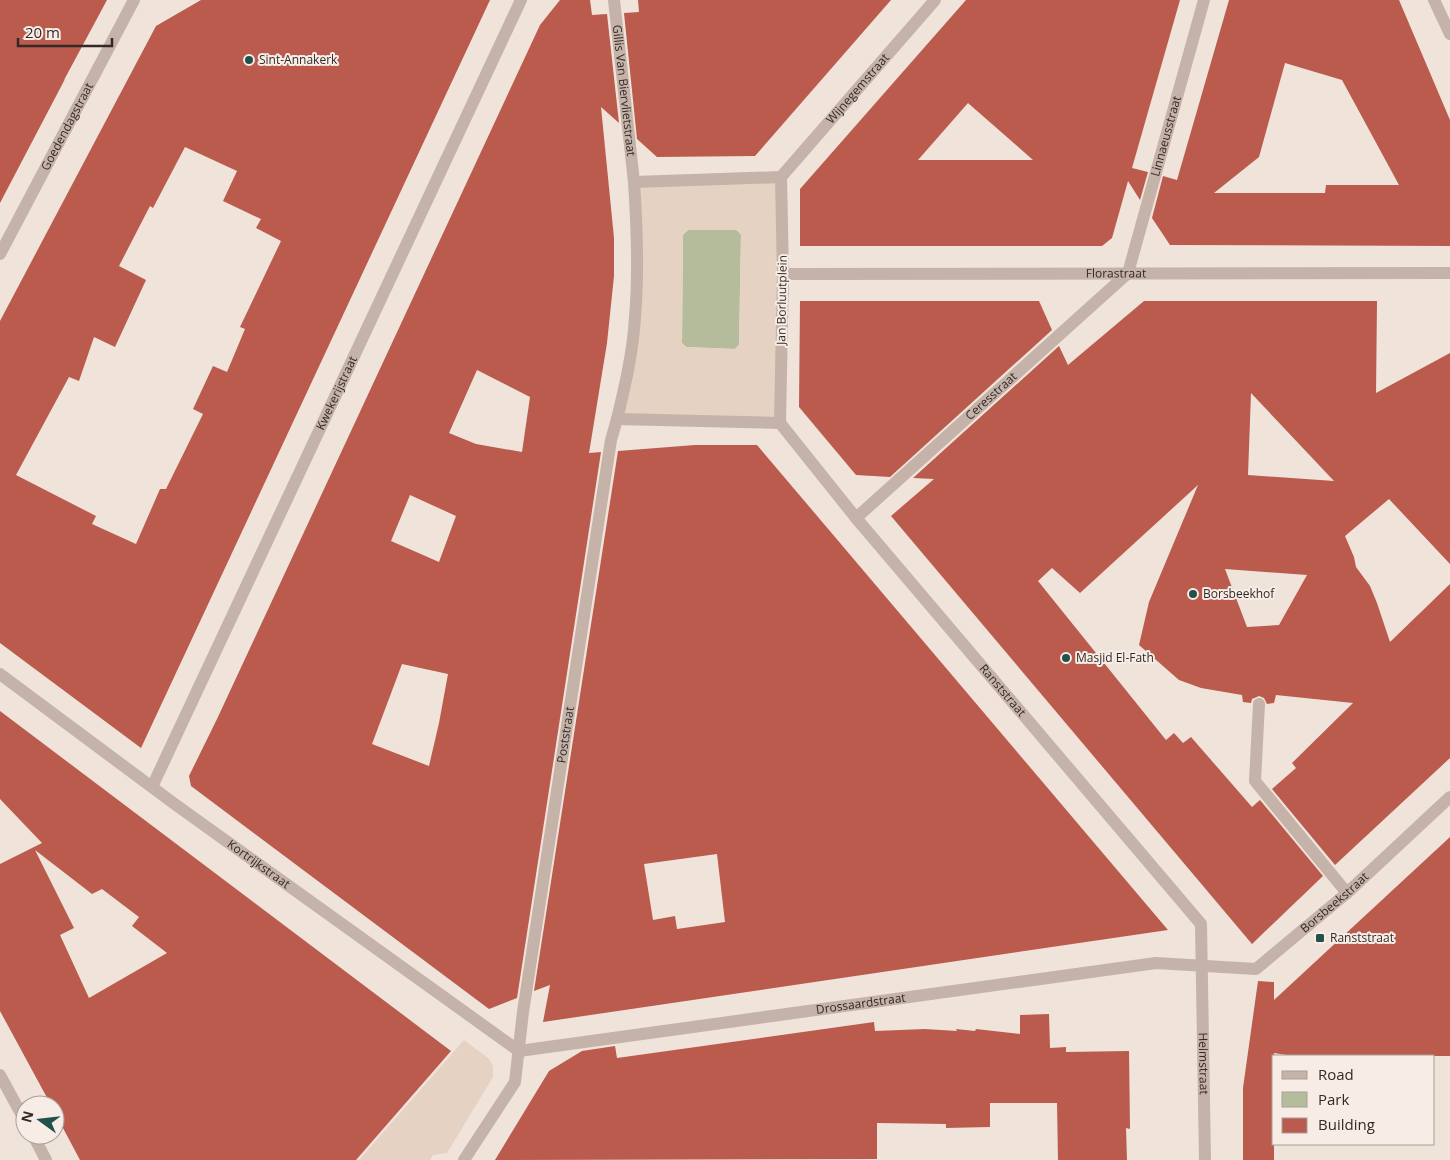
<svg xmlns="http://www.w3.org/2000/svg" width="1450" height="1160" font-family="'Open Sans',sans-serif">
  <rect width="100%" height="100%" fill="#efe3da"/>
  <path fill="#b5bc9c" d="M 688,230 L 736,230 L 739,232 L 741,235 L 739,345 L 735,349 L 686,347 L 682,343 L 683,235 Z"/>
  <g fill="#e5d2c3" fill-rule="evenodd">
    <path d="M 781,177 L 780,423 L 617,419 L 631,352 L 634,182 ZM 688,230 L 735,230 L 739,231 L 741,235 L 739,345 L 735,349 L 686,347 L 682,343 L 683,234 Z"/>
    <path d="M 464,1040 L 488,1058 L 493,1066 L 493,1077 L 447,1153 L 433,1155 L 430,1160 L 359,1160 Z"/>
  </g>
  <g fill="#ba5b4d" fill-rule="evenodd">
    <path d="M 0,0 L 107,0 L 64,80 L 65,79 L 0,203 Z"/>
    <path d="M 201,0 L 490,0 L 141,748 L 0,643 L 0,321 L 156,26 ZM 185,147 L 237,171 L 223,201 L 261,219 L 256,228 L 281,241 L 240,327 L 245,329 L 227,372 L 213,366 L 193,409 L 203,414 L 166,489 L 160,489 L 136,544 L 92,524 L 96,516 L 16,475 L 69,377 L 79,381 L 94,337 L 115,347 L 146,280 L 119,266 L 150,206 L 153,208 Z"/>
    <path d="M 560,0 L 590,0 L 592,15 L 607,14 L 619,123 L 601,107 L 614,238 L 614,276 L 607,343 L 589,453 L 601,452 L 517,998 L 489,1009 L 191,786 L 189,776 L 217,719 L 540,25 ZM 477,370 L 530,397 L 522,452 L 476,444 L 449,433 ZM 410,495 L 456,516 L 439,562 L 391,541 ZM 402,664 L 448,674 L 439,723 L 429,766 L 372,744 Z"/>
    <path d="M 638,0 L 891,0 L 755,156 L 657,157 L 637,139 L 624,13 L 639,12 Z"/>
    <path d="M 966,0 L 1180,0 L 1132,168 L 1148,172 L 1140,200 L 1128,181 L 1112,238 L 1102,246 L 800,246 L 800,189 ZM 968,103 L 1033,160 L 918,160 Z"/>
    <path d="M 1229,0 L 1399,0 L 1450,120 L 1450,246 L 1170,245 L 1152,218 L 1163,176 L 1177,180 ZM 1285,63 L 1342,80 L 1399,185 L 1326,185 L 1325,193 L 1214,193 L 1259,157 Z"/>
    <path d="M 800,301 L 1039,301 L 1052,330 L 890,477 L 856,475 L 799,407 Z"/>
    <path d="M 1144,301 L 1377,301 L 1376,393 L 1450,353 L 1450,564 L 1389,499 L 1345,536 L 1354,557 L 1356,567 L 1370,586 L 1377,603 L 1390,642 L 1450,584 L 1450,758 L 1335,865 L 1272,789 L 1296,768 L 1292,763 L 1353,703 L 1276,695 L 1274,703 L 1267,704 L 1264,698 L 1259,696 L 1252,699 L 1251,703 L 1243,702 L 1242,695 L 1201,688 L 1179,680 L 1139,645 L 1149,602 L 1198,485 L 1080,593 L 1052,568 L 1038,581 L 1166,740 L 1174,733 L 1183,743 L 1191,737 L 1252,807 L 1260,800 L 1323,876 L 1252,944 L 891,516 L 934,479 L 913,478 L 1059,346 L 1068,365 ZM 1251,393 L 1334,481 L 1248,475 ZM 1225,569 L 1307,575 L 1279,625 L 1247,627 Z"/>
    <path d="M 695,445 L 757,445 L 1168,930 L 543,1022 L 550,985 L 534,991 L 618,451 ZM 717,854 L 725,922 L 677,929 L 675,916 L 653,920 L 644,864 Z"/>
    <path d="M 0,711 L 451,1051 L 356,1160 L 80,1160 L 55,1113 L 55,1105 L 51,1105 L 0,1011 L 0,864 L 42,843 L 0,799 ZM 35,850 L 92,894 L 102,889 L 139,917 L 132,926 L 167,953 L 89,998 L 60,935 L 74,928 Z"/>
    <path d="M 1450,837 L 1450,1056 L 1293,1056 L 1274,1053 L 1274,1160 L 1243,1160 L 1243,1088 L 1258,981 L 1274,982 L 1274,1000 Z"/>
    <path d="M 1049,1014 L 1050,1048 L 1066,1047 L 1066,1052 L 1129,1051 L 1130,1129 L 1126,1128 L 1127,1160 L 1058,1160 L 1057,1103 L 990,1103 L 990,1127 L 946,1128 L 946,1124 L 877,1123 L 877,1159 L 495,1160 L 549,1071 L 582,1051 L 615,1046 L 617,1058 L 874,1022 L 875,1031 L 925,1029 L 957,1031 L 956,1029 L 975,1031 L 976,1029 L 1020,1034 L 1020,1015 Z"/>
  </g>
  <g fill="none" stroke-linecap="round" stroke-linejoin="round">
    <path stroke="#c5b2a8" stroke-width="12" d="M 1259,704 L 1255,781 L 1347,893"/>
    <path stroke="#c5b2a8" stroke-width="12" d="M 781,177 L 783,274"/>
    <g stroke="#c5b2a8" stroke-width="12">
      <path id="s1" d="M 614,0 L 634,182"/>
      <path d="M 1434,0 L 1450,34"/>
      <path id="s2" d="M 0,254 L 134,0"/>
      <path id="s3" d="M 780,423 L 856,518 L 1201,924 L 1205,1160"/>
      <path id="s4" d="M 780,423 L 783,274 L 1450,273"/>
      <path id="s5" d="M 780,423 L 617,419 C 625,386 633,352 635,317 C 639,272 637,227 634,182 L 781,177 L 935,0"/>
      <path id="s6" d="M 856,518 L 1128,273 L 1204,0"/>
      <path id="s7" d="M 0,674 L 176,805 L 519,1051"/>
      <path id="s8" d="M 152,787 L 521,0"/>
      <path id="s9" d="M 519,1051 L 1156,963 L 1256,969 L 1347,893 L 1450,797"/>
      <path d="M 0,1075 L 25,1121"/>
      <path d="M 33,1135 L 46,1160"/>
      <path id="s10" d="M 464,1160 L 515,1082 L 523,1012 L 611,440 L 617,419"/>
    </g>
  </g>
  <g fill="#21504d" stroke="#f7ede6" stroke-width="2">
    <circle cx="249" cy="60" r="5"/>
    <circle cx="1193" cy="594" r="5"/>
    <circle cx="1066" cy="658" r="5"/>
    <rect x="1315" y="933" width="10" height="10" rx="2.5"/>
  </g>
  <g text-anchor="middle" stroke-width="4" stroke-linejoin="round" paint-order="stroke">
    <g font-size="12" fill="#332927" stroke="#f7ede6" text-anchor="start">
      <text x="259" y="64">Sint-Annakerk</text>
      <text x="1203" y="598">Borsbeekhof</text>
      <text x="1076" y="662">Masjid El-Fath</text>
      <text x="1330" y="942">Ranststraat</text>
    </g>
    <g font-size="12" fill="#332927" stroke="#f7ede6">
      <text dy="4" stroke="none"><textPath href="#s5" startOffset="666">Wijnegemstraat</textPath></text>
      <text dy="4" stroke="none"><textPath href="#s1" startOffset="91">Gillis Van Biervlietstraat</textPath></text>
      <text dy="4" stroke="none"><textPath href="#s2" startOffset="144">Goedendagstraat</textPath></text>
      <text dy="4" stroke="none"><textPath href="#s6" startOffset="508">Linnaeusstraat</textPath></text>
      <text dy="4" stroke="none"><textPath href="#s4" startOffset="482">Florastraat</textPath></text>
      <text transform="translate(782 300) rotate(-89)" y="4">Jan Borluutplein</text>
      <text dy="4" stroke="none"><textPath href="#s8" startOffset="435">Kwekerijstraat</textPath></text>
      <text dy="4" stroke="none"><textPath href="#s6" startOffset="182">Ceresstraat</textPath></text>
      <text dy="4" stroke="none"><textPath href="#s3" startOffset="348">Ranststraat</textPath></text>
      <text dy="4" stroke="none"><textPath href="#s10" startOffset="444">Poststraat</textPath></text>
      <text dy="4" stroke="none"><textPath href="#s7" startOffset="321">Kortrijkstraat</textPath></text>
      <text dy="4" stroke="none"><textPath href="#s9" startOffset="846">Borsbeekstraat</textPath></text>
      <text dy="4" stroke="none"><textPath href="#s9" startOffset="345">Drossaardstraat</textPath></text>
      <text dy="4" stroke="none"><textPath href="#s3" startOffset="794">Helmstraat</textPath></text>
    </g>
  </g>
  <rect x="1272" y="1055" width="162" height="90" fill="#f7ede6" stroke="#a99f9a"/>
  <rect x="1282" y="1071" width="25" height="8" fill="#c5b2a8" stroke="#a99f9a"/>
  <text x="1318" y="1080" font-size="15" fill="#332927">Road</text>
  <rect x="1282" y="1092" width="25" height="15" fill="#b5bc9c" stroke="#a99f9a"/>
  <text x="1318" y="1105" font-size="15" fill="#332927">Park</text>
  <rect x="1282" y="1118" width="25" height="15" fill="#ba5b4d" stroke="#a99f9a"/>
  <text x="1318" y="1130" font-size="15" fill="#332927">Building</text>
  <g transform="translate(40 1120) rotate(285)"><circle r="24" fill="#f7ede6" stroke="#a99f9a"/>
  <path d="M0-4L9 19L0 12L-9 19Z" fill="#21504d"/>
  <text y="-8" font-size="14" font-weight="bold" text-anchor="middle" fill="#332927">N</text>
  </g>
  <path d="M18 38v8h94v-8" fill="none" stroke="#332927" stroke-width="2.5"/>
  <text x="25" y="38" font-size="15" fill="#332927" stroke="#f7ede6" stroke-width="4" paint-order="stroke">20 m</text>
</svg>
